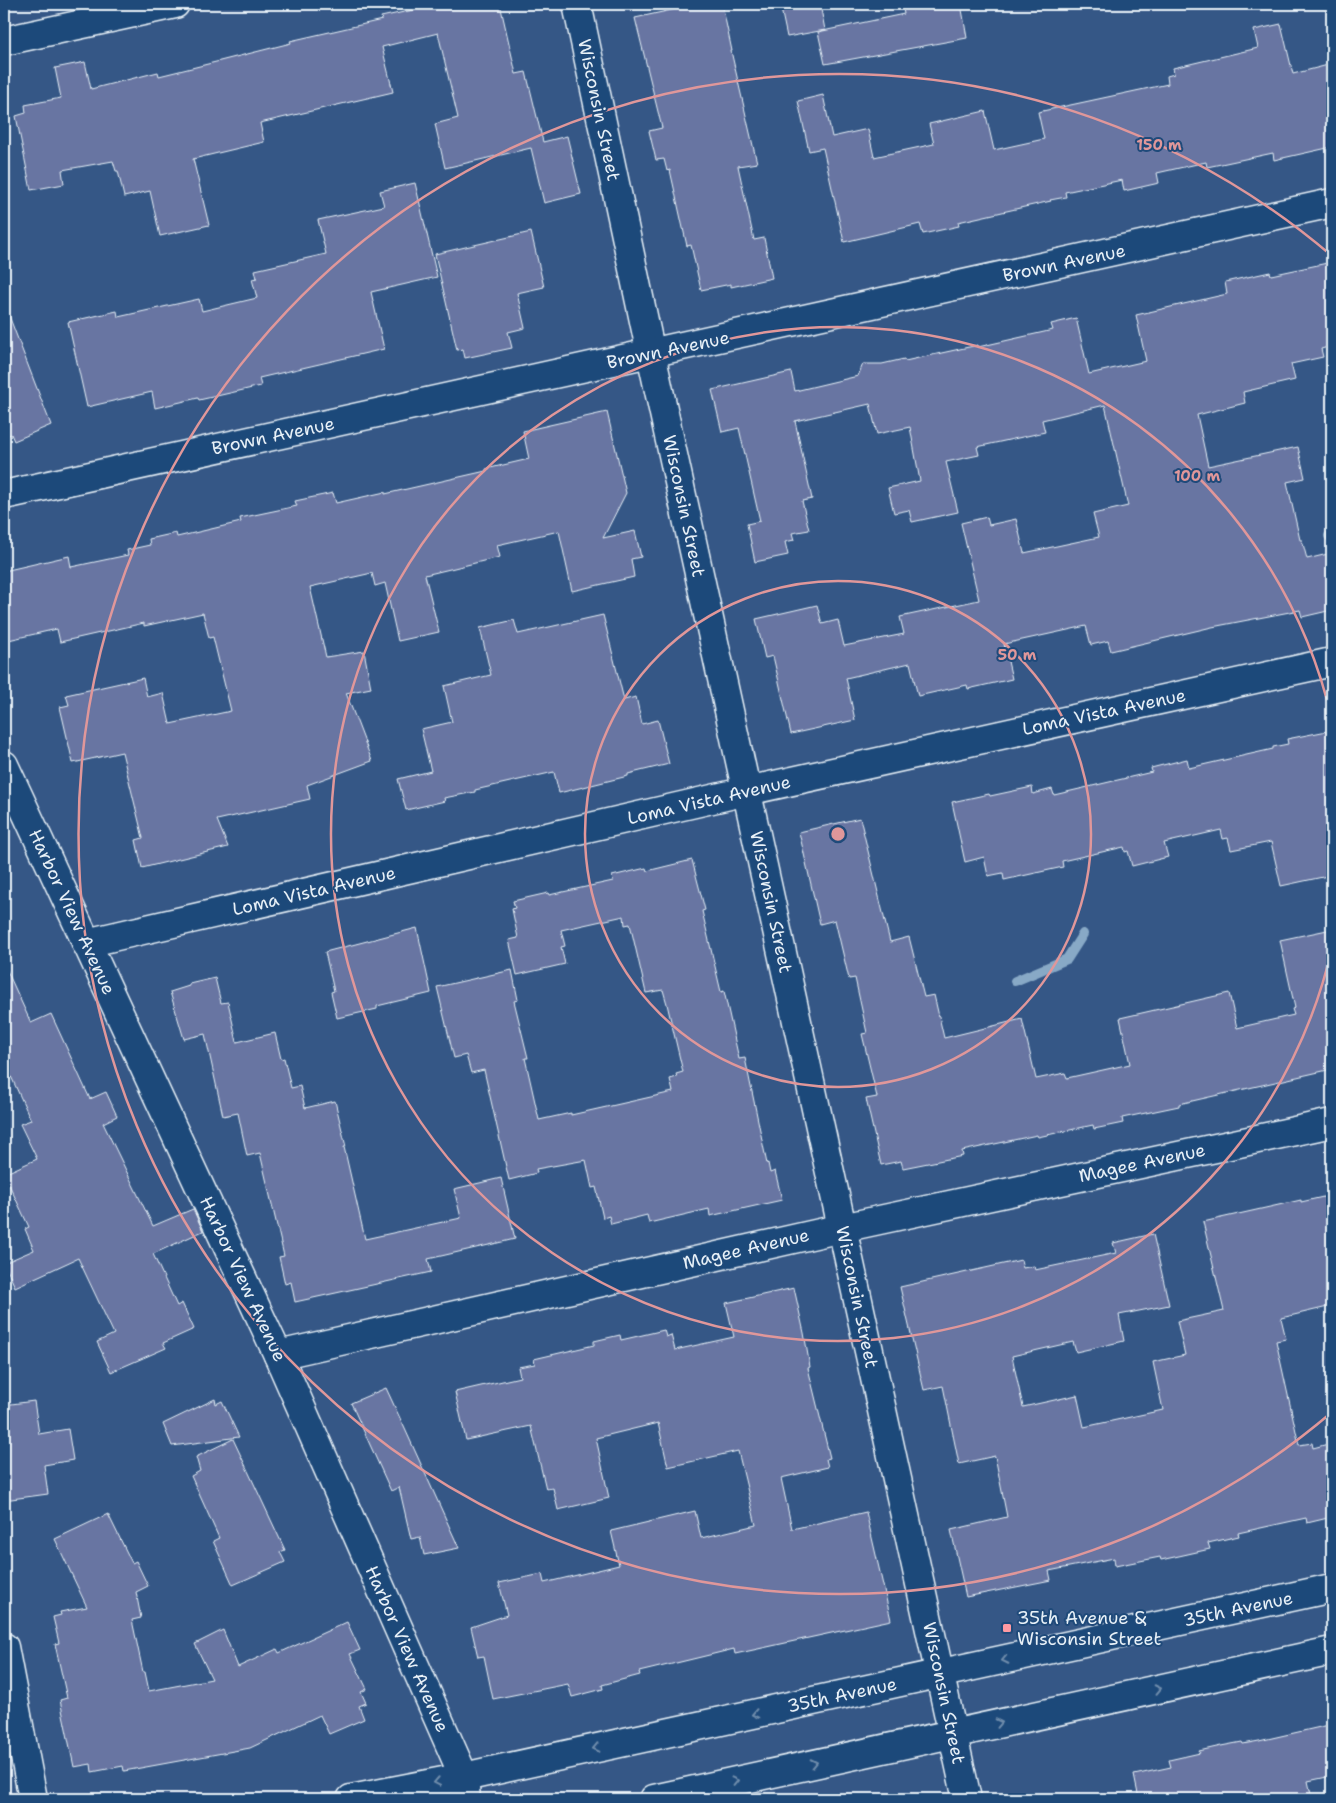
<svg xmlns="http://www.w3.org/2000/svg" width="1336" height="1803" font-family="'Shantell Sans',sans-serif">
  <rect width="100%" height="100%" fill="#355786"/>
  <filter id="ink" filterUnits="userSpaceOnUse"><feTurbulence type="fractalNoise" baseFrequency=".02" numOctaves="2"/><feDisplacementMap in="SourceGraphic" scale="10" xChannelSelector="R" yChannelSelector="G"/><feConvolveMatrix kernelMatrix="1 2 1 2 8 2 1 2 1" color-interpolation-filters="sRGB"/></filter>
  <g filter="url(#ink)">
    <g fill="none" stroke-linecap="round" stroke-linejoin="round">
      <g stroke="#88a9c6" stroke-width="10">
        <path d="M 1329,536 L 1332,535"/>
        <path d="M 1015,981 L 1067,959 L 1083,934"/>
      </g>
    </g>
    <g fill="#6875a2" stroke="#e8f1f8">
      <path d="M 441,4 L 500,4 L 516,74 L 526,72 L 543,142 L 567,136 L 581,194 L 544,203 L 531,148 L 445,168 L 435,124 L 458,118 L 438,33 L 382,47 L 393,92 L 260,123 L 264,142 L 193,159 L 209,225 L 160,236 L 150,191 L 124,197 L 118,171 L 116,171 L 113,161 L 62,170 L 64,184 L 31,190 L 16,116 L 26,113 L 25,105 L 61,98 L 55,68 L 85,62 L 91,89 L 158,72 L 159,76 L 216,62 L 291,43 L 290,41 L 382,20 L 381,17 Z"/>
      <path d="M 699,4 L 722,4 L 732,51 L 731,51 L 757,163 L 738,166 L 754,240 L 764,238 L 772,278 L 731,287 L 731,284 L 701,290 L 691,245 L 687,246 L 670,170 L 667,171 L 664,159 L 656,160 L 649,131 L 662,128 L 635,18 Z"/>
      <path d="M 780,4 L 820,4 L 825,30 L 787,37 Z"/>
      <path d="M 902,4 L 961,4 L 967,38 L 825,64 L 818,32 L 904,14 Z"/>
      <path d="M 1281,24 L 1293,74 L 1332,64 L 1332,147 L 1274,160 L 1273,153 L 1207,167 L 1206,162 L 1157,173 L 1159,183 L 1124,191 L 1122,180 L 1065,192 L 1066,197 L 1050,200 L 1051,201 L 958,222 L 959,226 L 923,234 L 920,224 L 844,242 L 823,148 L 809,151 L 798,101 L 823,95 L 832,137 L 868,129 L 874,157 L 934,144 L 929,124 L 985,111 L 994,150 L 1044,139 L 1038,112 L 1168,84 L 1167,76 L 1174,74 L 1173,68 L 1258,48 L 1254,30 Z"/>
      <path d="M 415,183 L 437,277 L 371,292 L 384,349 L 259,378 L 261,386 L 199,400 L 198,398 L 155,408 L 152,392 L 87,407 L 68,322 L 117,311 L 118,317 L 199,299 L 202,311 L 257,298 L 252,279 L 257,278 L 255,270 L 326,254 L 318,220 L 384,206 L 380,191 Z"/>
      <path d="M 531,232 L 544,287 L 517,293 L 525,328 L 508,332 L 512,348 L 465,358 L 463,349 L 457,350 L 435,254 Z"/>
      <path d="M 1332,262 L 1332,346 L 1321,349 L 1323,357 L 1291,364 L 1295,380 L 1243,392 L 1245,403 L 1197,415 L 1208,466 L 1298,447 L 1305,478 L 1287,482 L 1300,540 L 1302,540 L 1307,559 L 1332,553 L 1332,610 L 1302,617 L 1300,610 L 1212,627 L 1111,651 L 1108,641 L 1091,645 L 1086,626 L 1004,644 L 1012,679 L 968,689 L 967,685 L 918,696 L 910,663 L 846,678 L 855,720 L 791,734 L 773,656 L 765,658 L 756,619 L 817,605 L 822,624 L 838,620 L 844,646 L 904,634 L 900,617 L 979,600 L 961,523 L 987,517 L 989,525 L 1016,519 L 1024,553 L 1099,537 L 1093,514 L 1128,506 L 1105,405 L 1042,420 L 1045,432 L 977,447 L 979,455 L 946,462 L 958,512 L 912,522 L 909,510 L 894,513 L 888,488 L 920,481 L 910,427 L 877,434 L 870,404 L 795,421 L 812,499 L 802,501 L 809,530 L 792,533 L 794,540 L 785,542 L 788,555 L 755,562 L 747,524 L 760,521 L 739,428 L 722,432 L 712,390 L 791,372 L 795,391 L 858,376 L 863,364 L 882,364 L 904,359 L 905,361 L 978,345 L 978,347 L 1053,330 L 1051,324 L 1076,318 L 1089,374 L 1146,361 L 1136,315 L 1227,294 L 1225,282 L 1270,272 L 1271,275 Z"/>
      <path d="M 6,308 L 51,425 L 14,441 L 11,434 L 4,437 L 4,309 Z"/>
      <path d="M 607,412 L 626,493 L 603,538 L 635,531 L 641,557 L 631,559 L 634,577 L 572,591 L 559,531 L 497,545 L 500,557 L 425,575 L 439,632 L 398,641 L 385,583 L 375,586 L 372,573 L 310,587 L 326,657 L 364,651 L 371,688 L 346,693 L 372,761 L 307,785 L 310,799 L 217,820 L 228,847 L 142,868 L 136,840 L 143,838 L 122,752 L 73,763 L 60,707 L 69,705 L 66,695 L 143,678 L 147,697 L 163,693 L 170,724 L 231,711 L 213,637 L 209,638 L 203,613 L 144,626 L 144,623 L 60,642 L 57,629 L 4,641 L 4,571 L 69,556 L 71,567 L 128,555 L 127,550 L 150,545 L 149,539 L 176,533 L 177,537 L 241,522 L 240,518 L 297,506 L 295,501 L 333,493 L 336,503 L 385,492 L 385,494 L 486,471 L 486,469 L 529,459 L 523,431 Z"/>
      <path d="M 603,615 L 624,700 L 636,697 L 642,724 L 658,720 L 669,764 L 628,774 L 628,776 L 559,793 L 554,772 L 475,790 L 475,792 L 444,798 L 445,801 L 406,810 L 398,779 L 431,771 L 421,729 L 452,722 L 444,686 L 491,675 L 480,628 L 514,620 L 518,634 Z"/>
      <path d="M 1332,730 L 1332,875 L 1281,886 L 1271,842 L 1231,850 L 1228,838 L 1223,839 L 1221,830 L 1164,843 L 1168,857 L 1132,866 L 1128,851 L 1125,852 L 1124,847 L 1062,861 L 1063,867 L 1004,880 L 1003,873 L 988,876 L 984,857 L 965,862 L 952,802 L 989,794 L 990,796 L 1032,787 L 1033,794 L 1052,789 L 1054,795 L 1152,772 L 1151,768 L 1187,759 L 1189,768 L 1273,749 L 1273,747 L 1288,744 L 1287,739 Z"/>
      <path d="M 860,818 L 890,942 L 909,937 L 924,997 L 934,995 L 944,1038 L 1022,1019 L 1036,1079 L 1065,1073 L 1067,1078 L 1130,1064 L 1120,1018 L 1229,993 L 1237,1028 L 1294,1015 L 1292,1009 L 1295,1008 L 1280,940 L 1332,929 L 1332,1069 L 1179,1104 L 1179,1106 L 1122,1118 L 1123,1123 L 1094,1129 L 1093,1125 L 1038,1137 L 1037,1135 L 962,1151 L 963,1156 L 903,1168 L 901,1161 L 881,1165 L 866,1099 L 877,1097 L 862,1034 L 867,1033 L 855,978 L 849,979 L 835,920 L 820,924 L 799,832 Z"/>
      <path d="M 692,860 L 705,910 L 702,911 L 721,992 L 724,991 L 739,1059 L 745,1058 L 767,1164 L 768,1163 L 770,1173 L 775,1171 L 782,1200 L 710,1216 L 709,1209 L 649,1223 L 647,1215 L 611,1224 L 609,1216 L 603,1218 L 596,1187 L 592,1188 L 586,1160 L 536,1169 L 537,1173 L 509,1180 L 484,1070 L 471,1073 L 466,1055 L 454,1058 L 437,987 L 512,970 L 518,1000 L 514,1001 L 528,1058 L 525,1058 L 539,1120 L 571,1113 L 571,1115 L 673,1092 L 670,1079 L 677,1077 L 676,1074 L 683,1072 L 667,1004 L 663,990 L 646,993 L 630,924 L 625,925 L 624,916 L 561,930 L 565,946 L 561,947 L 565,964 L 517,975 L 509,940 L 518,938 L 512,909 L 515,908 L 513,901 L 548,893 L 549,895 L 613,881 L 612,876 L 646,868 L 647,871 Z"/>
      <path d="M 417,928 L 431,993 L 377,1006 L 377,1009 L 337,1018 L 331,992 L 334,991 L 325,952 Z"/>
      <path d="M 4,964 L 31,1023 L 51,1014 L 90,1099 L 106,1092 L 117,1116 L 103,1123 L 153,1226 L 193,1209 L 203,1231 L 153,1254 L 177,1306 L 182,1303 L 194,1329 L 163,1343 L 166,1348 L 111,1372 L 97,1342 L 114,1334 L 78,1258 L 15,1287 L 4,1263 L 34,1250 L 25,1229 L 29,1227 L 4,1174 L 37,1159 L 20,1124 L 31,1120 L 4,1061 Z"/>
      <path d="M 215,978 L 221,1003 L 228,1002 L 237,1042 L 275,1033 L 281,1059 L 284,1058 L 291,1088 L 300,1086 L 305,1108 L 335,1101 L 346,1147 L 344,1147 L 365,1239 L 461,1218 L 454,1189 L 501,1178 L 515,1239 L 428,1259 L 431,1272 L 295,1302 L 291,1282 L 285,1284 L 279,1257 L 284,1256 L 260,1153 L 247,1156 L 238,1113 L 223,1116 L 205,1034 L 184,1039 L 170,992 L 189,986 L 189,984 Z"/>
      <path d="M 1332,1195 L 1332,1306 L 1281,1318 L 1286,1339 L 1276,1341 L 1299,1445 L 1312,1443 L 1313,1448 L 1332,1443 L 1332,1517 L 1307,1523 L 1306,1518 L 1238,1533 L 1239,1536 L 1208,1543 L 1210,1549 L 1161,1560 L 1160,1557 L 1115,1566 L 1114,1558 L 1049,1571 L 1051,1580 L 966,1597 L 951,1530 L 1007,1517 L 995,1456 L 959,1464 L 943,1386 L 924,1390 L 900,1287 L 1021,1260 L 1023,1268 L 1034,1266 L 1035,1270 L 1116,1253 L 1113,1243 L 1153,1234 L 1169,1305 L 1119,1315 L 1124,1341 L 1076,1352 L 1073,1342 L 1012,1356 L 1023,1407 L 1077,1395 L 1084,1427 L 1163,1410 L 1153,1362 L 1185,1355 L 1177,1321 L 1224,1311 L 1203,1222 L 1301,1200 L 1301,1202 Z"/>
      <path d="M 794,1288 L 804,1333 L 810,1367 L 808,1368 L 830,1458 L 826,1459 L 828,1467 L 781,1478 L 792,1529 L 866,1512 L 891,1620 L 735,1654 L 734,1649 L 639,1672 L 640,1675 L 602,1685 L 603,1689 L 572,1697 L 568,1684 L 493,1699 L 484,1656 L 478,1657 L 471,1627 L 507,1615 L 499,1583 L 542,1574 L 544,1583 L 619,1565 L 611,1531 L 695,1511 L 701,1538 L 756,1525 L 738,1451 L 668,1467 L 658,1423 L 596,1438 L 609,1498 L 558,1510 L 553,1488 L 546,1489 L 531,1426 L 466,1440 L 455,1392 L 520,1377 L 518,1367 L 535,1364 L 534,1359 L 594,1345 L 594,1341 L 620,1335 L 621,1340 L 664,1330 L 666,1337 L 671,1335 L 675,1350 L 734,1337 L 726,1303 Z"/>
      <path d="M 386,1388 L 405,1429 L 459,1548 L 424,1555 L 420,1537 L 411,1539 L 399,1487 L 391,1491 L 351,1403 Z"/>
      <path d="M 215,1399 L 216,1404 L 222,1401 L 239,1437 L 172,1446 L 163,1424 Z"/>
      <path d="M 34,1401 L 39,1434 L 68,1429 L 73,1460 L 44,1465 L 48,1494 L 4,1500 L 4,1405 Z"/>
      <path d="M 233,1439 L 285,1550 L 280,1552 L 285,1562 L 233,1585 L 213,1541 L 219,1538 L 191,1476 L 200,1471 L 196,1457 Z"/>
      <path d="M 108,1514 L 132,1563 L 136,1561 L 148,1586 L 136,1592 L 141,1618 L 132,1620 L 143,1672 L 145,1672 L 149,1691 L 212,1679 L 195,1644 L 223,1630 L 238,1667 L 277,1649 L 279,1653 L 347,1622 L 360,1650 L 350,1654 L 367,1689 L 361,1692 L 366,1703 L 359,1706 L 364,1719 L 329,1734 L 320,1715 L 250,1748 L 124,1771 L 123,1766 L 92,1772 L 91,1764 L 74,1767 L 60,1700 L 67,1698 L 55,1644 L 59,1643 L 53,1617 L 61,1615 L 60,1612 L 87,1607 L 55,1539 Z"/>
      <path d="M 1329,1725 L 1332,1744 L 1332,1776 L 1308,1781 L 1312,1799 L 1139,1799 L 1134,1775 L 1171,1767 L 1169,1760 L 1200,1753 L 1199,1751 L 1221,1746 L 1242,1742 L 1243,1744 L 1259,1741 Z"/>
    </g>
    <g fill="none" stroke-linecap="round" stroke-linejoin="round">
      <g stroke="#e8f1f8" stroke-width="31">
        <g id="minor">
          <path d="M 577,4 L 651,354 L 967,1799"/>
          <path d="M 4,41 L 175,4"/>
          <path d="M 4,495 L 1332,203"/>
          <path d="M 4,765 L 278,1355 L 464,1777 L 466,1799"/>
          <path d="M 86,943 L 747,791 L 1332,662"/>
          <path d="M 278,1355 L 842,1228 L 1332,1123"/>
          <path d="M 4,1647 L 33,1799"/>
        </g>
      </g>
      <g stroke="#e8f1f8" stroke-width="31">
        <g id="major">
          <path d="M 351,1799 L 464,1777 L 1332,1588"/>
          <path d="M 654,1799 L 1332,1651"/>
        </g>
      </g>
      <use href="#minor" stroke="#1f4a7a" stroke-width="28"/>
      <use href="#major" stroke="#1f4a7a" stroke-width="28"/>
    </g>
    <defs><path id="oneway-chevron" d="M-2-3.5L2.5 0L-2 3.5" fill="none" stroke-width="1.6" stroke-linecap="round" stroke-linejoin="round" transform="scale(1.25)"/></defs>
    <g stroke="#6f8dac">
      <use href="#oneway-chevron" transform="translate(1005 1660) rotate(168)"/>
      <use href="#oneway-chevron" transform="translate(1158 1689) rotate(-12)"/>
      <use href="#oneway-chevron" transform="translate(755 1714) rotate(168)"/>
      <use href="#oneway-chevron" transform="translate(999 1723) rotate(-12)"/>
      <use href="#oneway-chevron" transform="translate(596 1748) rotate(168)"/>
      <use href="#oneway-chevron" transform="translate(814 1763) rotate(-12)"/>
      <use href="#oneway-chevron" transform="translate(735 1781) rotate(-13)"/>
      <use href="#oneway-chevron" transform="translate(437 1782) rotate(169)"/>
    </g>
  </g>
  <g fill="none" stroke="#e0979a" stroke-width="2.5">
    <circle cx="838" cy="834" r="253"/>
    <path d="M1332 948A507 507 0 1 1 1332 720"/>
    <path d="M1332 1412A760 760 0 1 1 1332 256"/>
  </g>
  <rect fill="#ff9aa2" stroke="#1f4a7a" stroke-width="2" x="1002" y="1623" width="10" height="10" rx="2.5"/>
  <g text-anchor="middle" stroke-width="4" stroke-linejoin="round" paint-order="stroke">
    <g font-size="18" fill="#e8f1f8" stroke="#1f4a7a">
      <text transform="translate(599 110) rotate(78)" y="6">Wisconsin Street</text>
      <text transform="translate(1064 263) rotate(-12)" y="6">Brown Avenue</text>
      <text transform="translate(668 350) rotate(-12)" y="6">Brown Avenue</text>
      <text transform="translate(273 436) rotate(-12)" y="6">Brown Avenue</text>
      <text transform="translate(684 506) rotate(78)" y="6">Wisconsin Street</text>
      <text transform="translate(1104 712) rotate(-12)" y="6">Loma Vista Avenue</text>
      <text transform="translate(709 800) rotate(-13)" y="6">Loma Vista Avenue</text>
      <text transform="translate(314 891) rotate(-13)" y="6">Loma Vista Avenue</text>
      <text transform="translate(771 902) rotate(78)" y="6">Wisconsin Street</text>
      <text transform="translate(72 912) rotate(65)" y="6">Harbor View Avenue</text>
      <text transform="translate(1142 1163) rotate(-12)" y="6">Magee Avenue</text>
      <text transform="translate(746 1249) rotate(-13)" y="6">Magee Avenue</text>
      <text transform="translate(243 1279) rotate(65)" y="6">Harbor View Avenue</text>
      <text transform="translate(857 1297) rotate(78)" y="6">Wisconsin Street</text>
      <text transform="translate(1238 1609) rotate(-12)" y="6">35th Avenue</text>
      <text transform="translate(407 1649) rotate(66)" y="6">Harbor View Avenue</text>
      <text transform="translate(944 1693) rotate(78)" y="6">Wisconsin Street</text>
      <text transform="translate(842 1695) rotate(-12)" y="6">35th Avenue</text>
    </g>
    <g font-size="18" fill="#e8f1f8" stroke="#1f4a7a" text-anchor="start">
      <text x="1017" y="1624">35th Avenue &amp;<tspan x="1017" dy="21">Wisconsin Street</tspan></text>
    </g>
  </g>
  <circle cx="838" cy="834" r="8" fill="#e0979a" stroke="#1f4a7a" stroke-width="2.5"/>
  <g font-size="15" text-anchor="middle" font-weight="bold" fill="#e0979a" stroke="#1f4a7a" stroke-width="4" stroke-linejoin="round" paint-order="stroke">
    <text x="1159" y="150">150 m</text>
    <text x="1197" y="481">100 m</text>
    <text x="1017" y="660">50 m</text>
  </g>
  <rect width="1336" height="1803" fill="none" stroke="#1f4a7a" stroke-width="20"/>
  <rect x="10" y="10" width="1316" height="1783" fill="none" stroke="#e8f1f8" stroke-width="2" filter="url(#ink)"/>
</svg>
